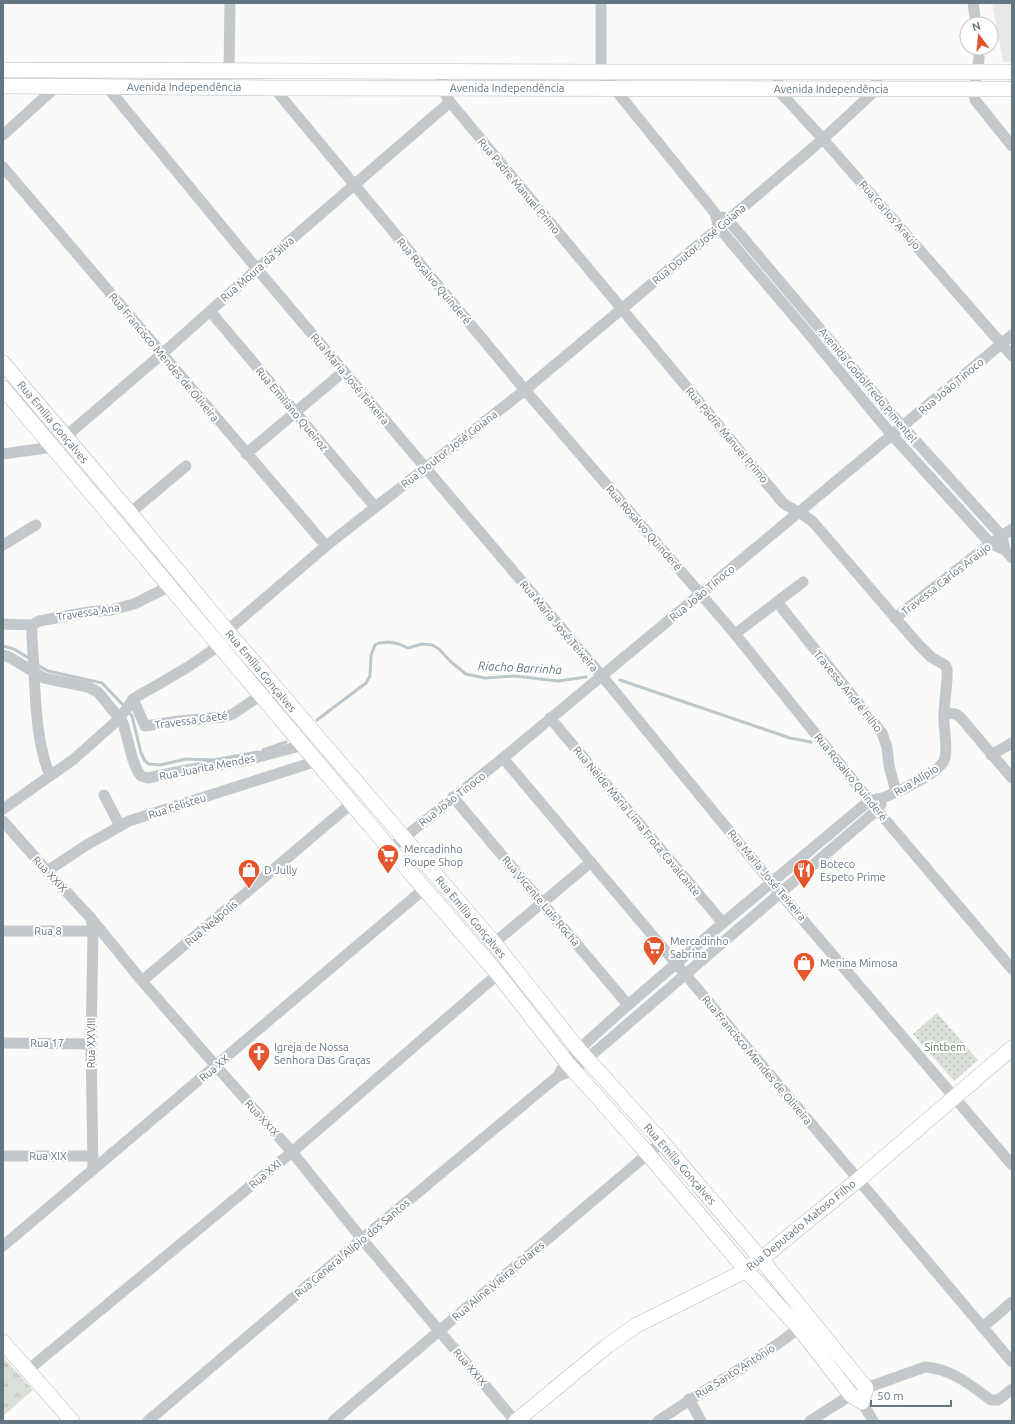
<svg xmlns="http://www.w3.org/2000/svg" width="1015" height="1424" font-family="Ubuntu,sans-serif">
  <defs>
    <pattern id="grass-tufts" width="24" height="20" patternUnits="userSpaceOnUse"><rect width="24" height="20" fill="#dadfd7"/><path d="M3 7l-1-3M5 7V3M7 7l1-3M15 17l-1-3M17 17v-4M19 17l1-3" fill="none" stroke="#b4b9b4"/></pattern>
    <pattern id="park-dots" width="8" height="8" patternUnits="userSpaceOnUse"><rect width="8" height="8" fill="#dadfd7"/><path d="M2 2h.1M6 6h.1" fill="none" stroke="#b4b9b4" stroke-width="1.8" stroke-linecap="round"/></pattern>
  </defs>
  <rect width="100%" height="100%" fill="#fafaf8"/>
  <path fill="#e8e9e9" d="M 992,3 L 1012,3 L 1012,62 L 1003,62 Z"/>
  <path fill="url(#grass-tufts)" d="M 3,1357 L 33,1390 L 3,1416 Z"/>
  <path fill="url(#park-dots)" d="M 937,1013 L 978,1060 L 954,1081 L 913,1034 Z"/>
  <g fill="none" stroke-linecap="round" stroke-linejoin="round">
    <g stroke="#bbc7cb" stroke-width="3">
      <path d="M 3,646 L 14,649 L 30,659"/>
      <path d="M 36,664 L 48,671 L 102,683 L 125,707"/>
      <path d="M 620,680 L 790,738 L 811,742"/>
      <path d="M 128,711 L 132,716 L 141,753 L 145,761 L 149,764 L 160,765 L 186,759 L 213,760 L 258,752"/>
      <path d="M 317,720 L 366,683 L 370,676 L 371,655 L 375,645 L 379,643 L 389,642 L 399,644 L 408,648 L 422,644 L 432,645 L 439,649 L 451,662 L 466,674 L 485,678 L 515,676 L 558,681 L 586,677"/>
      <path d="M 263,750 L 286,742"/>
    </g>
    <g stroke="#b3babf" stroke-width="16">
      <g id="secondary">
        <path d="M 3,70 L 601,72 L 1012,72"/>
        <path d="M 3,86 L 274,88 L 1012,89"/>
        <path d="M 3,363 L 130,513 L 227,631 L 494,943 L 579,1050 L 662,1142 L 761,1259 L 866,1388 L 862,1402 L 851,1395 L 799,1328 L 746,1270 L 648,1154 L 568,1064 L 498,974 L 390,849 L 3,388"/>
        <path d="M 3,1342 L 72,1421"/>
        <path d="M 516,1421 L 607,1346 L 637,1325 L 741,1273 L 761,1259 L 858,1180 L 1012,1048"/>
      </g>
    </g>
    <g stroke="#c3c8cc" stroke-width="11">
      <path d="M 601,3 L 601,72 L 715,213 L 719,228 L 803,327 L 891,434 L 991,544 L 1005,550 L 1012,558"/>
      <path d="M 973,3 L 976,24"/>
      <path d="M 978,48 L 979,59 L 974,89 L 975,100 L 1012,146"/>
      <path d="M 229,70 L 230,3"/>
      <path d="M 441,72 L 442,88 L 450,102 L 783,503 C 793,510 804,514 813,522 L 917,643 L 931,657 L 945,665 L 947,669 C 948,684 944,700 944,715 C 943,729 948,743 945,758 C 942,772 900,791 887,796 C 882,799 875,799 869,801 L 723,923 L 628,1005 L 566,1061 L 558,1076"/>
      <path d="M 778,72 L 778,90 L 823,139 L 1012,356"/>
      <path d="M 107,87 L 257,269 L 602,676 L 780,893 L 1012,1165"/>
      <path d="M 274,88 L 525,390 L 735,634 L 877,810 L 1012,969"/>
      <path d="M 3,135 L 56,87"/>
      <path d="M 3,167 L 326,546"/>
      <path d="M 722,217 L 728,220 L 902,426 L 1002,536 L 1005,550"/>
      <path d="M 210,311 L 375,507"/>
      <path d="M 65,437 L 162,354 L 257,269 L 450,102"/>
      <path d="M 3,454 L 53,447"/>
      <path d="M 246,454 L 343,372"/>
      <path d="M 130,513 L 186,466"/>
      <path d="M 3,545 L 36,525"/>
      <path d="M 777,602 L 882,733 L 887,747 L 889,766 L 896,792"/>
      <path d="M 895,618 L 986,547 L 1012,529"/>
      <path d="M 3,624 L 32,625 L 39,621 L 88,612 L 111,610 L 134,604 L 170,586"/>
      <path d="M 32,625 C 31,641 34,657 34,674 C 36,708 37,744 50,776"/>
      <path d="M 735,634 L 803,582"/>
      <path d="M 3,655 L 9,657 L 44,678 L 88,687 L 98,692 L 123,723 L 133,760 L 137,770 L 141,776 L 148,778 L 186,770 L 243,761 L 304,745"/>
      <path d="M 133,699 L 145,726 L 179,721 L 222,717 L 233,714 L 261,695"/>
      <path d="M 944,713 L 956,714 L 961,718 L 1012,778"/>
      <path d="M 550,718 L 723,923"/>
      <path d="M 991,755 L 1012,743"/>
      <path d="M 503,758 L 1012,1362"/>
      <path d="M 104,795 L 120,826"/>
      <path d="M 453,797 L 628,1005"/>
      <path d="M 3,809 L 74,759 L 120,718 L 133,699 L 188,667 L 220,645 L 227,631 L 326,546 L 525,390 L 728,220 L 823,139 L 877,89 L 876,72"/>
      <path d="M 3,821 L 47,871 L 90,917 L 142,981 L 216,1066 L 292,1152 L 362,1239 L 515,1421"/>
      <path d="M 390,849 L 503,758 L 1012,335"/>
      <path d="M 47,871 L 85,846 L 129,821 L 317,761"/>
      <path d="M 91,919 L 93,931 L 91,1044 L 93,1170"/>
      <path d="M 3,931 L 93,931"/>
      <path d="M 494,943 L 591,862"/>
      <path d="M 142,981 L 352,803"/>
      <path d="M 3,1043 L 91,1044"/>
      <path d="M 3,1156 L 93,1156"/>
      <path d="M 3,1246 L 424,889"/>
      <path d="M 983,1327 L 1012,1302"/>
      <path d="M 28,1370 L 292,1152 L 498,974"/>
      <path d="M 689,1399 L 701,1421"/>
      <path d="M 862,1402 L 873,1421"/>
      <path d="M 148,1421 L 362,1239 L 558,1076 L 574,1070 L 877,810 L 881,804"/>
      <path d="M 333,1421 L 662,1142"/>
      <path d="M 658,1421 C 706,1388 758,1361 804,1324"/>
      <path d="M 810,1421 L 851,1395 L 866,1388 L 925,1367 C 952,1369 970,1385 991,1400 L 998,1400 L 1012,1389"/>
    </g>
    <use href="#secondary" stroke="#fff" stroke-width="15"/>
  </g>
  <defs>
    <g id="supermarket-pin" transform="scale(1.15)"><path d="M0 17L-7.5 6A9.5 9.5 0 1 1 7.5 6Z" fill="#e4572e" stroke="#fff"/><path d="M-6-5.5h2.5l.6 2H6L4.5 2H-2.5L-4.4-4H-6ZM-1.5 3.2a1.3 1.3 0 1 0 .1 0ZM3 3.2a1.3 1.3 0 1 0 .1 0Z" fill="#fff"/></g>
    <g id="shop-pin" transform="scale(1.15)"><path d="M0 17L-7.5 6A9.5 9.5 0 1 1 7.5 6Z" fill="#e4572e" stroke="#fff"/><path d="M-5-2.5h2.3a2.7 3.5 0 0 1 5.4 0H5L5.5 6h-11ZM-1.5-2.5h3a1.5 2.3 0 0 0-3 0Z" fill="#fff"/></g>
    <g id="restaurant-pin" transform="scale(1.15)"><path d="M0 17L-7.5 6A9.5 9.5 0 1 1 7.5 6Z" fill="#e4572e" stroke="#fff"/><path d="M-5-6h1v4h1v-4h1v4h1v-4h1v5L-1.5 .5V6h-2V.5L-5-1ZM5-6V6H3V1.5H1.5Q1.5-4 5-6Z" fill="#fff"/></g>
    <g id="church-pin" transform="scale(1.15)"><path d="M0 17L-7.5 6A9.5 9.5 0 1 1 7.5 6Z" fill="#e4572e" stroke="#fff"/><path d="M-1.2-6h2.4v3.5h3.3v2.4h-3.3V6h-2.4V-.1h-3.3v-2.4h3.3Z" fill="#fff"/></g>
  </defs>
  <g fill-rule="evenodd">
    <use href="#supermarket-pin" x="388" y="855"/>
    <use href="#shop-pin" x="249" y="870"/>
    <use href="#restaurant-pin" x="804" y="870"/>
    <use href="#supermarket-pin" x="654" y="947"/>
    <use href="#shop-pin" x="804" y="963"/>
    <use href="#church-pin" x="259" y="1053"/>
  </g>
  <g text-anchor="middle" stroke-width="4" stroke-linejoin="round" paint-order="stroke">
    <g font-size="11" fill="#657683" stroke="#fff">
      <text x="184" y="91">Avenida Independência</text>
      <text x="507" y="92">Avenida Independência</text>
      <text x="831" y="93">Avenida Independência</text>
      <text transform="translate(519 186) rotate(50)" y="4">Rua Padre Manuel Primo</text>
      <text transform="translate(890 215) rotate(49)" y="4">Rua Carlos Araújo</text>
      <text transform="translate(699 244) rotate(-40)" y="4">Rua Doutor José Goiana</text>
      <text transform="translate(257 269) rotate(-41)" y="4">Rua Moura da Silva</text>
      <text transform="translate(434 281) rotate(50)" y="4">Rua Rosalvo Quinderé</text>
      <text transform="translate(164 357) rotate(50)" y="4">Rua Francisco Mendes de Oliveira</text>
      <text transform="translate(350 379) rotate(50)" y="4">Rua Maria José Teixeira</text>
      <text transform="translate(868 385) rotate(50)" y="4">Avenida Godolfredo Pimentel</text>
      <text transform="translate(951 386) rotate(-40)" y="4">Rua João Tinoco</text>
      <text transform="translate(292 409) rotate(50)" y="4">Rua Emiliano Queiroz</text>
      <text transform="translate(53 422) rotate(50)" y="4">Rua Emília Gonçalves</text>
      <text transform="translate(727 435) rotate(50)" y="4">Rua Padre Manuel Primo</text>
      <text transform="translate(449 449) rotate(-38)" y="4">Rua Doutor José Goiana</text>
      <text transform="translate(644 528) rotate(49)" y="4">Rua Rosalvo Quinderé</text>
      <text transform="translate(946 579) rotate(-38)" y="4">Travessa Carlos Araújo</text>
      <text transform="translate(702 593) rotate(-40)" y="4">Rua João Tinoco</text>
      <text transform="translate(88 612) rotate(-9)" y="4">Travessa Ana</text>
      <text transform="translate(559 626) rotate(50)" y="4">Rua Maria José Teixeira</text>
      <text transform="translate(261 671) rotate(50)" y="4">Rua Emília Gonçalves</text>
      <text transform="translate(848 691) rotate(51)" y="4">Travessa André Filho</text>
      <text transform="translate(191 720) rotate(-8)" y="4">Travessa Caeté</text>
      <text transform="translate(207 767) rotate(-11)" y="4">Rua Juarita Mendes</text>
      <text transform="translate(851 777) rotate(51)" y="4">Rua Rosalvo Quinderé</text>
      <text transform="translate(916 780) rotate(-31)" y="4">Rua Alípio</text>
      <text transform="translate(452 799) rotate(-38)" y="4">Rua João Tinoco</text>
      <text transform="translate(177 806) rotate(-18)" y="4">Rua Felisteu</text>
      <text transform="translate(637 821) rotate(50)" y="4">Rua Neide Maria Lima Frota Cavalcante</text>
      <text transform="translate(50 874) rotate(47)" y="4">Rua XXIX</text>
      <text transform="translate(767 875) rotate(50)" y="4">Rua Maria José Teixeira</text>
      <text transform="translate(541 901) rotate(50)" y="4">Rua Vicente Luís Rocha</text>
      <text transform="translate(471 917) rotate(50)" y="4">Rua Emília Gonçalves</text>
      <text transform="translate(211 923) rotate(-40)" y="4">Rua Neápolis</text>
      <text x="48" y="935">Rua 8</text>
      <text x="47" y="1047">Rua 17</text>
      <text transform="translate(91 1043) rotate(-90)" y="4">Rua XXVIII</text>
      <text transform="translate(757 1060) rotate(50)" y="4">Rua Francisco Mendes de Oliveira</text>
      <text transform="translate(214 1068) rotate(-40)" y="4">Rua XX</text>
      <text transform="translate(262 1118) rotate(48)" y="4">Rua XXIX</text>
      <text x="48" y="1160">Rua XIX</text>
      <text transform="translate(680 1164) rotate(49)" y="4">Rua Emília Gonçalves</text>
      <text transform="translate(265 1174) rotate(-40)" y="4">Rua XXI</text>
      <text transform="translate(801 1225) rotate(-39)" y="4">Rua Deputado Matoso Filho</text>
      <text transform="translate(352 1248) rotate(-40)" y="4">Rua General Alípio dos Santos</text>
      <text transform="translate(498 1281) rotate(-40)" y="4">Rua Aline Vieira Colares</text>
      <text transform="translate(470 1367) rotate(50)" y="4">Rua XXIX</text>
      <text transform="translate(735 1371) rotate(-32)" y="4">Rua Santo Antônio</text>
    </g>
    <g font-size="11" fill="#657683" stroke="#fff" text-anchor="start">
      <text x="404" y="853">Mercadinho<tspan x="404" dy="13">Poupe Shop</tspan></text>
      <text x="820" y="868">Boteco<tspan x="820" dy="13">Espeto Prime</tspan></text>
      <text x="264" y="874">D Jully</text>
      <text x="670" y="945">Mercadinho<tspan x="670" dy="13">Sabrina</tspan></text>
      <text x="820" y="967">Menina Mimosa</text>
      <text x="274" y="1051">Igreja de Nossa<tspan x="274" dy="13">Senhora Das Graças</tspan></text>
    </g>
    <g font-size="11" fill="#687a64" stroke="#fff">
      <text x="945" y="1051">Sintbem</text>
    </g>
    <g font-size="12" font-style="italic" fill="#60757c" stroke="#fff">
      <text transform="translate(520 668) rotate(3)" y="4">Riacho Barrinha</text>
    </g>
  </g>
  <rect width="1015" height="1424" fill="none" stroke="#657683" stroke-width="8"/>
  <g transform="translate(979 36) rotate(344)"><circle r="19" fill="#ffffff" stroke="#c1c8cd"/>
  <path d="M0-3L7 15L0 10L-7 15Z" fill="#e4572e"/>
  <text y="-6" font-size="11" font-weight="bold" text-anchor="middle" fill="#657683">N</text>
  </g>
  <path d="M871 1400v6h80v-6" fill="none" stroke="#657683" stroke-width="2"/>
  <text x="877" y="1400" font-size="12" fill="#657683" stroke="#ffffff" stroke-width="3" paint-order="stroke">50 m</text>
</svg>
